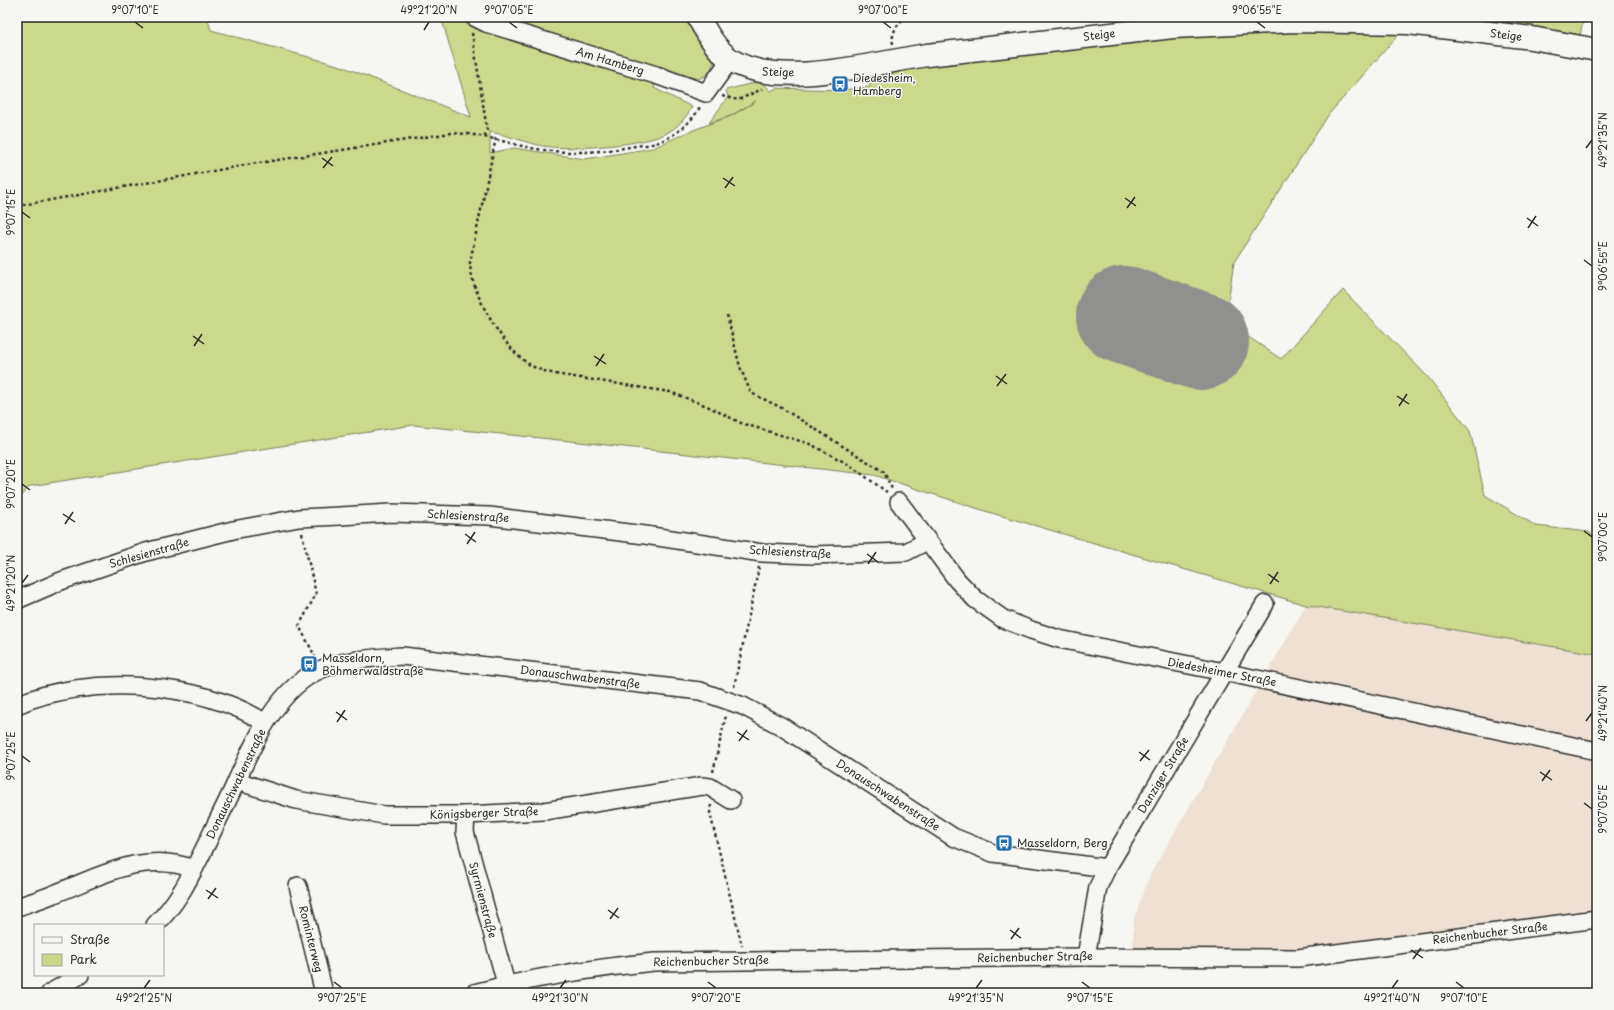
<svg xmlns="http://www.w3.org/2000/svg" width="1614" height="1010" font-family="'Playpen Sans',sans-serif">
  <rect width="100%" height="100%" fill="#f6f6f2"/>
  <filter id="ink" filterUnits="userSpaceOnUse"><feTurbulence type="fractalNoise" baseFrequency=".025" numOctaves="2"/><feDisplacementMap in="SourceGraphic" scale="8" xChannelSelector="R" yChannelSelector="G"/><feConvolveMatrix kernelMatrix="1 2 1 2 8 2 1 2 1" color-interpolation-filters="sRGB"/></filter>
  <g filter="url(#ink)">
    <path fill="#eee0d3" d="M 1306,605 L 1597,654 L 1597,912 L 1570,913 L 1441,932 L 1301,948 L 1133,949 L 1134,918 L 1151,873 Z"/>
    <g fill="#cbd98c" stroke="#7b825c">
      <path d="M 17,17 L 207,17 L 211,30 L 341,66 L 471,117 L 441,17 L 690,17 L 700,40 L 714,62 L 709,73 L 699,79 L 659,68 L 654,88 L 692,107 C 686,118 678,127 667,133 C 647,145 568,151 543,146 C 526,143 508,135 490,132 L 490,153 L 514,148 L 585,159 L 653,148 L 688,132 L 731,116 L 756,101 L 730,116 L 709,123 L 728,97 L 726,90 L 761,81 L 771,91 L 776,88 L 841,90 L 870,87 L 870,79 L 904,68 L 1173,27 L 1401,32 L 1329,114 L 1234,262 L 1225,321 L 1281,359 L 1343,290 L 1427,376 L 1470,431 L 1485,495 L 1536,526 L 1589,532 L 1597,539 L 1597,654 L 1306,605 L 985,511 L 874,475 L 589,443 L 413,425 L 30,486 L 17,500 Z"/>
      <path d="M 1479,17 L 1584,17 L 1580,35 Z"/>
    </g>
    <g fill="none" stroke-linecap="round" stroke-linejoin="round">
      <path stroke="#90908e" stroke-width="98" d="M 1125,315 L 1200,341"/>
      <g stroke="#2b2b2b" stroke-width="20">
        <g id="street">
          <path d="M 474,17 L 486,23 L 656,75 L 706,93 L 730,60"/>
          <path d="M 899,502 L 957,580 L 975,599 L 1003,619 L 1031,630 L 1059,639 L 1224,672 L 1597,751"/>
          <path d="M 17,600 L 61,581 L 146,552 L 233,530 L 299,518 L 340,516 L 391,513 L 489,516 L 645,535 L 762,553 L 813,555 L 906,552 L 927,541"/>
          <path d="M 17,705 C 85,674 203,681 265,723"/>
          <path d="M 237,781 L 296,800 L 384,815 L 466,815 L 544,811 L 702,786 L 710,787 L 731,800"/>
          <path d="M 466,815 L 465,832 L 506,984"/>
          <path d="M 298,886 L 324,993"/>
          <path d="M 17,907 C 29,903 42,899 54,894 C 101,876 143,850 194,869"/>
          <path d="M 155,925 C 180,901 193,871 208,841 C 217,821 228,801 237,780 C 254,742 279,686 322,669 C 347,659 375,658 402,656 L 700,691 L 743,706 L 781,726 L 953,837 L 993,853 L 1107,868"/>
          <path d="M 1086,957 L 1098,887 L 1107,868 L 1265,604"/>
          <path d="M 50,993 L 80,975"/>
          <path d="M 474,993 C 535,977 592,968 654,962 L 1086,957 L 1298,958 L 1597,919"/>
        </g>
      </g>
      <g stroke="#2b2b2b" stroke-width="25">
        <path id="secondary" d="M 698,17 C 707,33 716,50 731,60 C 778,90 874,63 927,55 L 1173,27 L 1293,21 L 1408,23 L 1532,38 L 1597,50"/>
      </g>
      <g stroke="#2b2b2b" stroke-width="2.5" stroke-dasharray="3 3" stroke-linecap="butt">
        <path d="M 472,33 L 487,130 L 484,137"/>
        <path d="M 893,44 C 891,34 897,23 906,17"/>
        <path d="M 722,96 L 738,100 L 762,89"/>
        <path d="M 496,138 L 470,262 C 470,291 500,341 522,359 C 532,368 543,371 555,374 L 670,392 L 707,406 L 741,423 L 810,444 L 848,464 L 887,492"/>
        <path d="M 17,206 L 252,164 L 451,133 C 483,133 513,146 544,150 C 574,154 605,152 635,146 C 642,145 650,145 656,143 C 674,137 691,123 700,107"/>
        <path d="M 727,315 L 740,367 L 751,393 L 780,407 L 884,472 L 892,489"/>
        <path d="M 302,533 L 316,594 L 299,626 L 315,656"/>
        <path d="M 734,687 L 759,567"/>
        <path d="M 713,772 L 726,715"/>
        <path d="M 711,805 L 710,813 L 742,946"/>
      </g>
      <use href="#street" stroke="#f6f6f2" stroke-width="17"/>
      <use href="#secondary" stroke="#f6f6f2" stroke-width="22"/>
    </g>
  </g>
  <path fill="none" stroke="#2b2b2b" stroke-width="1.5" d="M 135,22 L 143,28M 509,22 L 517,28M 883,22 L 891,28M 1257,22 L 1265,28M 424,30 L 429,22M 1586,148 L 1592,140M 322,158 L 333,166M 323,168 L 332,157M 723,178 L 735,186M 725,188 L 733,177M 1125,198 L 1136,206M 1127,208 L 1135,197M 22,212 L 30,218M 1527,218 L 1538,226M 1528,228 L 1536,216M 1584,260 L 1592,266M 193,336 L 204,344M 194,346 L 202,334M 594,356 L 606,364M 596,366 L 604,354M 996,376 L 1007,384M 997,386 L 1006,374M 1397,396 L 1409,404M 1399,406 L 1407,394M 22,484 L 30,490M 63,514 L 75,522M 65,524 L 73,512M 1584,531 L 1592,537M 465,534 L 476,542M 467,544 L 475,532M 867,554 L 878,562M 868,564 L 876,552M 1268,574 L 1279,582M 22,583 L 28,575M 1270,584 L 1278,572M 336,712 L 347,720M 1586,721 L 1592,713M 337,722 L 345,710M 737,732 L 749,740M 739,741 L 747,730M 1139,752 L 1150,760M 22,756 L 30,762M 1140,761 L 1149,750M 1540,772 L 1552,780M 1542,781 L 1550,770M 1584,803 L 1592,809M 206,890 L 218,898M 208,899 L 216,888M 608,910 L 619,918M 610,919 L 618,908M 1010,930 L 1021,938M 1011,939 L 1019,928M 1411,950 L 1423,958M 1413,959 L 1421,948M 334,982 L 342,988M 708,982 L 716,988M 1082,982 L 1090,988M 1456,982 L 1464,988M 144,988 L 150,980M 560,988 L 566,980M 976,988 L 982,980M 1392,988 L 1398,980"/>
  <defs>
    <g id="bus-square" transform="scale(0.9)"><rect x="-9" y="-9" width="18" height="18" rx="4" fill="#1f6fb2" stroke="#f6f6f2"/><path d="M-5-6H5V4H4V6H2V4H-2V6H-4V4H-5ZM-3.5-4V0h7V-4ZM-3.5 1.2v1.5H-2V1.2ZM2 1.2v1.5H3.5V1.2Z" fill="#fff"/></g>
  </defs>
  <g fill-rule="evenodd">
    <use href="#bus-square" x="840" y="84"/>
    <use href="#bus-square" x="309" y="664"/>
    <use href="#bus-square" x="1004" y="843"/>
  </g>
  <g text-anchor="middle" stroke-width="3" stroke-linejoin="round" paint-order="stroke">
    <g font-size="11" fill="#2b2b2b" stroke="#f6f6f2">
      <text transform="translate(1099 35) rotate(-7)" y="4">Steige</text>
      <text transform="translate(1506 35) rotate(7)" y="4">Steige</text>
      <text transform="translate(610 61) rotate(17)" y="4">Am Hamberg</text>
      <text transform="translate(778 72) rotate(2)" y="4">Steige</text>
      <text transform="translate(468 516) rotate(3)" y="4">Schlesienstraße</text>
      <text transform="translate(790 552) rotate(3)" y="4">Schlesienstraße</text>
      <text transform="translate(149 553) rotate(-16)" y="4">Schlesienstraße</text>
      <text transform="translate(1222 672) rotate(11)" y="4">Diedesheimer Straße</text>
      <text transform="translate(580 677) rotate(7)" y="4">Donauschwabenstraße</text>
      <text transform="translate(1163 775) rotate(-59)" y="4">Danziger Straße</text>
      <text transform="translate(236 784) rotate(-64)" y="4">Donauschwabenstraße</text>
      <text transform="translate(888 795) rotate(33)" y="4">Donauschwabenstraße</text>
      <text transform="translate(484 813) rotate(-2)" y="4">Königsberger Straße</text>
      <text transform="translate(483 900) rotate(75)" y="4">Syrmienstraße</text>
      <text transform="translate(1490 933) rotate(-7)" y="4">Reichenbucher Straße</text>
      <text transform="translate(311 939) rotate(76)" y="4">Rominterweg</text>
      <text transform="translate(1035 957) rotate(-1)" y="4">Reichenbucher Straße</text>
      <text transform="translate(711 961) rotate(-1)" y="4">Reichenbucher Straße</text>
    </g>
    <g font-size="11" fill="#2b2b2b" stroke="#f6f6f2" text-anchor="start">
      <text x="853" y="82">Diedesheim,<tspan x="853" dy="13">Hamberg</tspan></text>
      <text x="322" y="662">Masseldorn,<tspan x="322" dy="13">Böhmerwaldstraße</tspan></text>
      <text x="1017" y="847">Masseldorn, Berg</text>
    </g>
  </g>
  <rect width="1614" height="1010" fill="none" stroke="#f6f6f2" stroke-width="44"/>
  <rect x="34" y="924" width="130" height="52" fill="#f6f6f2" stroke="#a5a5a2"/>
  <rect x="42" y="937" width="20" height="6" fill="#f6f6f2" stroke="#a5a5a2"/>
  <text x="70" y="944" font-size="12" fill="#2b2b2b">Straße</text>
  <rect x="42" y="954" width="20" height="12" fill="#cbd98c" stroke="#a5a5a2"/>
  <text x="70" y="964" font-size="12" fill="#2b2b2b">Park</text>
  <rect x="22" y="22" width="1570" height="966" fill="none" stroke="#2b2b2b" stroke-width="1.5"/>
  <g font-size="10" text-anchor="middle" fill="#2b2b2b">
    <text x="135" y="14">9°07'10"E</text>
    <text x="429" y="14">49°21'20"N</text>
    <text x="509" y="14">9°07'05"E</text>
    <text x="883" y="14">9°07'00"E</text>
    <text x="1257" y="14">9°06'55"E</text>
    <text transform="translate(1603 140) rotate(-90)" y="4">49°21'35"N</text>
    <text transform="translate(11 212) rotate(-90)" y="4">9°07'15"E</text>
    <text transform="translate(1603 266) rotate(-90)" y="4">9°06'55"E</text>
    <text transform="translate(11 484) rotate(-90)" y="4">9°07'20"E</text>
    <text transform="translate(1603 537) rotate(-90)" y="4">9°07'00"E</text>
    <text transform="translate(11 583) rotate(-90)" y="4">49°21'20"N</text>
    <text transform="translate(1603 713) rotate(-90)" y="4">49°21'40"N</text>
    <text transform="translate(11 756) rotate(-90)" y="4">9°07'25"E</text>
    <text transform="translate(1603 809) rotate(-90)" y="4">9°07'05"E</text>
    <text x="144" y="1002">49°21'25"N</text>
    <text x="342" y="1002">9°07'25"E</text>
    <text x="560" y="1002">49°21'30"N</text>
    <text x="716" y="1002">9°07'20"E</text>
    <text x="976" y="1002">49°21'35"N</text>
    <text x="1090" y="1002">9°07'15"E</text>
    <text x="1392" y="1002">49°21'40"N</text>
    <text x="1464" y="1002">9°07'10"E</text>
  </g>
</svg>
